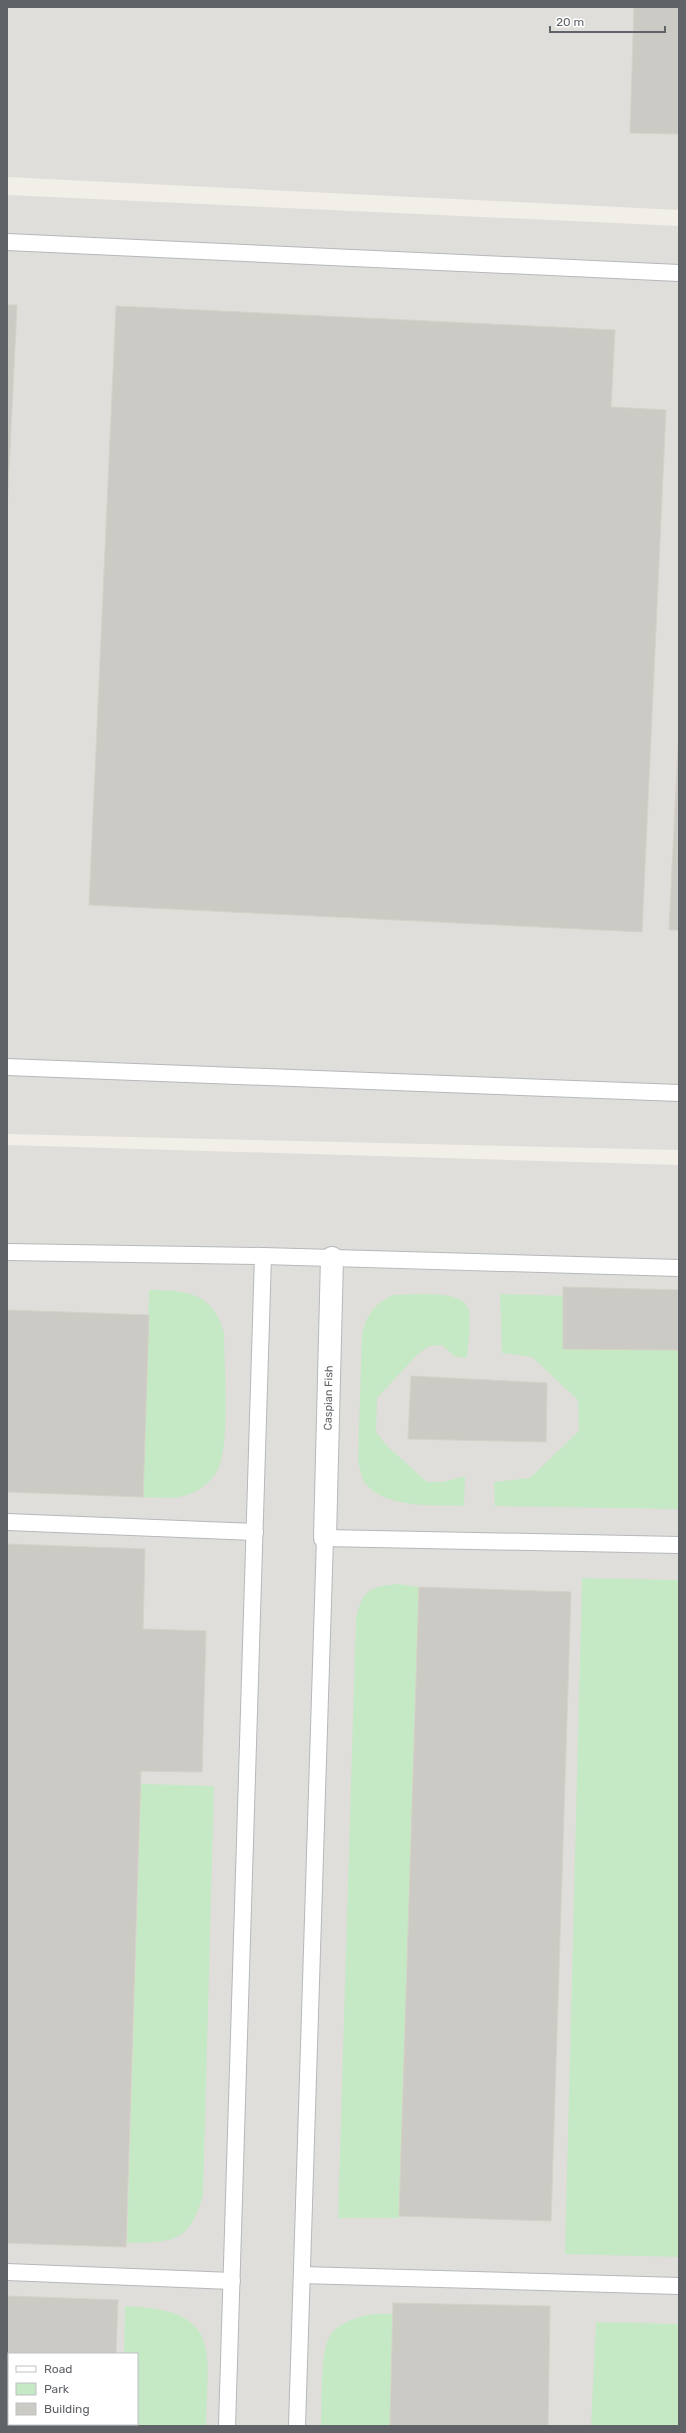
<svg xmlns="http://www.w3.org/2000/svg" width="686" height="2433" font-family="Rubik,sans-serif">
  <rect width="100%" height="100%" fill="#f1efe8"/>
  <g fill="#e0deda" fill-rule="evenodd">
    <path d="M 7,7 L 679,7 L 679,210 L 7,177 Z"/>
    <path d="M 7,195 L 679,226 L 679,1150 L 7,1134 Z"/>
    <path d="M 7,1145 L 679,1165 L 679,2426 L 7,2426 ZM 9,2354 L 137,2354 L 137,2424 L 9,2424 Z"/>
  </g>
  <g fill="#c5e8c5">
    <path d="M 149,1290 C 186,1290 213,1292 224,1333 C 224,1363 230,1443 219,1467 C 213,1482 196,1494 179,1497 C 168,1499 154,1497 143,1497 Z"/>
    <path d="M 500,1294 L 679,1299 L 679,1509 L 495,1506 L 494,1482 L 530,1478 L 579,1431 L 578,1400 L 532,1357 L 502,1353 Z"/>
    <path d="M 393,1295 C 410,1295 465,1288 469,1311 C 471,1326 468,1343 467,1358 L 454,1356 L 442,1345 L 429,1346 L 416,1356 L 377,1398 L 376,1432 L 387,1446 L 427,1482 L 443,1482 L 465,1476 L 464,1506 C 436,1505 380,1509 363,1480 C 361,1474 360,1467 358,1462 L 362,1333 C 369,1312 373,1305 393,1295 Z"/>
    <path d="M 582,1578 L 679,1580 L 679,2257 L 565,2254 Z"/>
    <path d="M 398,1584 L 419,1587 L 399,2218 L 338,2218 L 356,1618 C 362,1590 371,1586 398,1584 Z"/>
    <path d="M 141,1784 L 214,1786 L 203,2195 C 189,2244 172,2242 127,2243 Z"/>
    <path d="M 125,2306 C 222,2310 208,2347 206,2426 L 122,2426 L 122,2424 L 137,2424 L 137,2354 L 124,2354 Z"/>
    <path d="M 373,2314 L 393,2314 L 392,2426 L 321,2426 C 322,2406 320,2353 329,2338 C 337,2322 358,2317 373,2314 Z"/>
    <path d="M 596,2322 L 679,2324 L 679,2426 L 591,2426 Z"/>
  </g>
  <g fill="#cccac5" stroke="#d6d1c6">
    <path d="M 634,7 L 679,7 L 679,134 L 630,133 Z"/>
    <path d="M 7,305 L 17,305 L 7,509 Z"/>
    <path d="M 116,306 L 615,330 L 611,407 L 666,410 L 642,932 L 89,905 Z"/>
    <path d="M 679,724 L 679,930 L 669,930 Z"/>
    <path d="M 563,1287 L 679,1290 L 679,1350 L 563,1349 Z"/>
    <path d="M 7,1310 L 149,1315 L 143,1497 L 7,1492 Z"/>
    <path d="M 411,1376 L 547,1383 L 546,1442 L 408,1439 Z"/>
    <path d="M 7,1544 L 145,1549 L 143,1629 L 206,1631 L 202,1772 L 141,1771 L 126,2247 L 7,2243 Z"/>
    <path d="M 419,1587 L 571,1592 L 551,2221 L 399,2216 Z"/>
    <path d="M 7,2296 L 118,2300 L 116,2354 L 9,2354 L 9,2424 L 114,2424 L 114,2426 L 7,2426 Z"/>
    <path d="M 393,2303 L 550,2306 L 548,2426 L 390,2426 Z"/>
  </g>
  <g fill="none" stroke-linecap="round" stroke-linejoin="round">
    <g stroke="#b5b8bc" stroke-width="18">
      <g id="service">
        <path d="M 7,242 L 679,273"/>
        <path d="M 7,1067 L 679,1093"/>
        <path d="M 7,1252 L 263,1256 L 679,1268"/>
        <path d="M 7,1522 L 255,1532"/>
        <path d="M 7,2272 L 232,2281"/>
        <path d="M 302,2275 L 679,2286"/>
        <path d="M 227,2426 L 263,1256"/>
        <path d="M 297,2426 L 325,1538 L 679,1545"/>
      </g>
    </g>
    <g stroke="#b5b8bc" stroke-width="24">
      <path id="minor" d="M 325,1538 L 332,1258"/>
    </g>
    <use href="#service" stroke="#fff" stroke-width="16"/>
    <use href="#minor" stroke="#fff" stroke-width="22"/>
  </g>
  <g text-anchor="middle" stroke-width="3.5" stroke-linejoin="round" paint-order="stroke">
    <g font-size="11" fill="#5f6368" stroke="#fff">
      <text transform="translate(328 1398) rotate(-89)" y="4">Caspian Fish</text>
    </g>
  </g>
  <rect width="686" height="2433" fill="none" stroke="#5f6368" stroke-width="16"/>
  <rect x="8" y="2353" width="130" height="72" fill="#ffffff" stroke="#bfc1c3"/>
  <rect x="16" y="2366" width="20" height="6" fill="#ffffff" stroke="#bfc1c3"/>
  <text x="44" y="2373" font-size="12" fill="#5f6368">Road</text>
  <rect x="16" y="2383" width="20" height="12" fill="#c5e8c5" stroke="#bfc1c3"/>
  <text x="44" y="2393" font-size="12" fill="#5f6368">Park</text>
  <rect x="16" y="2403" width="20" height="12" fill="#cccac5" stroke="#bfc1c3"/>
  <text x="44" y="2413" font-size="12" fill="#5f6368">Building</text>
  <path d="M550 26v6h115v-6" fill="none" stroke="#5f6368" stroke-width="2"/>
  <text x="556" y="26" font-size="12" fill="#5f6368" stroke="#ffffff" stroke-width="3" paint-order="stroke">20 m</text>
</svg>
